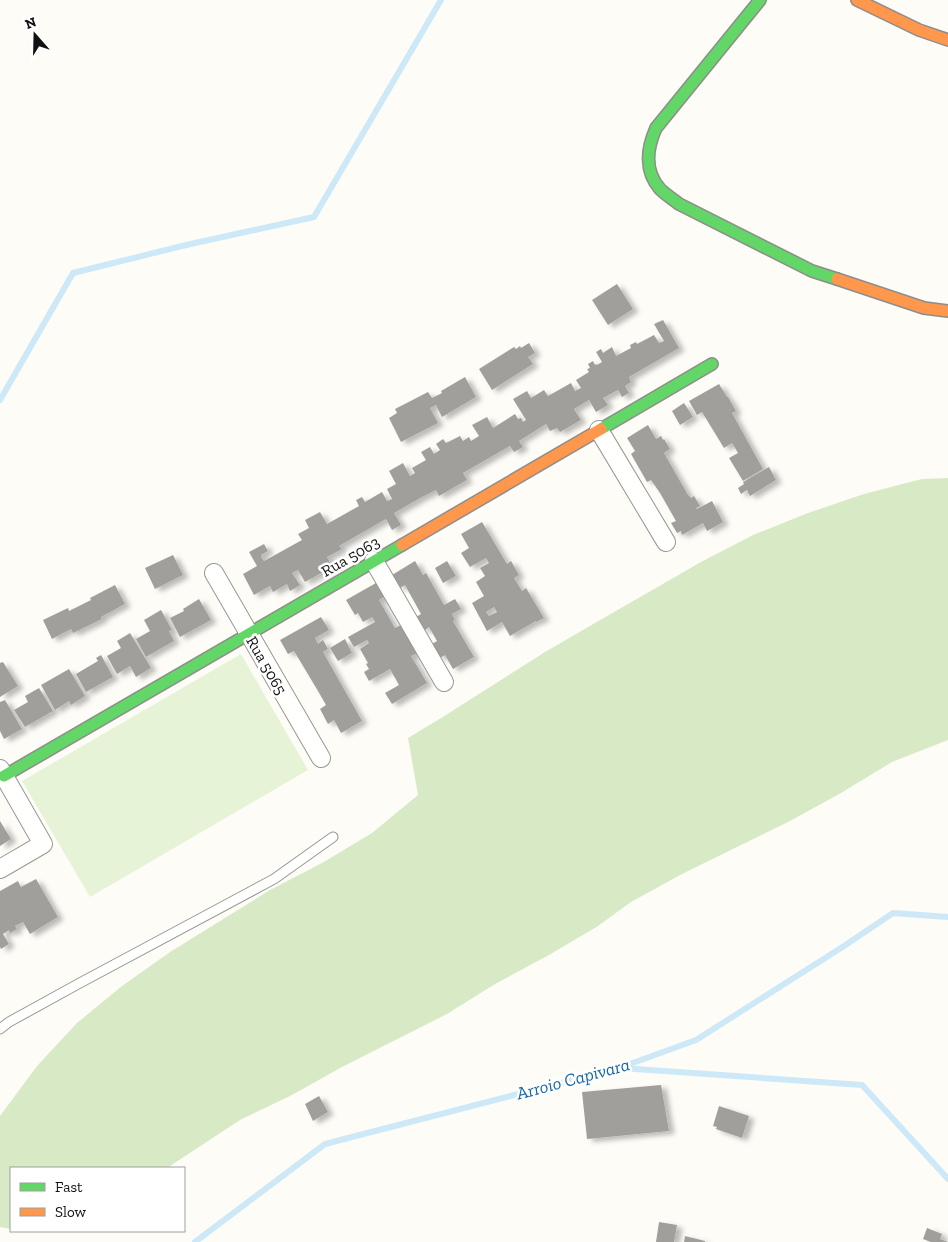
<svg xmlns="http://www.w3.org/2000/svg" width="948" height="1242" font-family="'Zilla Slab',serif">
  <defs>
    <filter id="shadow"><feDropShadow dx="5.5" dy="3" stdDeviation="2.5" flood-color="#0004"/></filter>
  </defs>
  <rect width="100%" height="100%" fill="#fdfcf7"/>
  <path fill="#e7f3d7" d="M 241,654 L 308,770 L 90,897 L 22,781 Z"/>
  <path fill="#d8eac5" d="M 948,478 L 948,740 L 892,762 L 841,793 L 790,821 L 682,874 L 631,902 L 598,926 L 549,955 L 495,984 L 447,1014 L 342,1067 L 292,1095 L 240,1120 L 167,1168 L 11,1168 L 11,1229 L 0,1227 L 0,1116 L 37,1066 L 77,1023 L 122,986 L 170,952 L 270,890 L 322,863 L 372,833 L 418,795 L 408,738 L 446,715 L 545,652 L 595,623 L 701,562 L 753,535 L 808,513 L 864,494 L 922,479 Z"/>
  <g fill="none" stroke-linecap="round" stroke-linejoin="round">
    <g stroke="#cde8f7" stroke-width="6">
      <path d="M 0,400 L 73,273 L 186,245 L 314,217 L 441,0"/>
      <path d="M 621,1068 L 862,1085 L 948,1179"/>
      <path d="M 195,1242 L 325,1144 L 619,1068 L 696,1040 L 844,946 L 893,913 L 948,917"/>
    </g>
  </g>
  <g fill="#a19f9c" fill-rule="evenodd" filter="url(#shadow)">
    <path d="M 617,284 L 633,309 L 608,325 L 592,300 Z"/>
    <path d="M 663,320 L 679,348 L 629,377 L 631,382 L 625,386 L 629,393 L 622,397 L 618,390 L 603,398 L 608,405 L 596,412 L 589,400 L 574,409 L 581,420 L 560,432 L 557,428 L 550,431 L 546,424 L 519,441 L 523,447 L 514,452 L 510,446 L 463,473 L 467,480 L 439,496 L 436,490 L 422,497 L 394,513 L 401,525 L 392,530 L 386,519 L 339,546 L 342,549 L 327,557 L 332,567 L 305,582 L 298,570 L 292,573 L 300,585 L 290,591 L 287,584 L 273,592 L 270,586 L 254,595 L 243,574 L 257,566 L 249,552 L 264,544 L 268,551 L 261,555 L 262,556 L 261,557 L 264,561 L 302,540 L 298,534 L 309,528 L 305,520 L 320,512 L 327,524 L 359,506 L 356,500 L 362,497 L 365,502 L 382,492 L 387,501 L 392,499 L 387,489 L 396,484 L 389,471 L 403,463 L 410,476 L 415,473 L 412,468 L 426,460 L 421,452 L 430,447 L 434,454 L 440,450 L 436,444 L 443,439 L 446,443 L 460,436 L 463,441 L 469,437 L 471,441 L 479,436 L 472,425 L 487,417 L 493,428 L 515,414 L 518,419 L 521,418 L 523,422 L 526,420 L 513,399 L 527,391 L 531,398 L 544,390 L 548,396 L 571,383 L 575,391 L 581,388 L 576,380 L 589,372 L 587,369 L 590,368 L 588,364 L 593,361 L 595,365 L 596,364 L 597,365 L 602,362 L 596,352 L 601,349 L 603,353 L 612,347 L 616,356 L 631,348 L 630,345 L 636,342 L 637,344 L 654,335 L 659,343 L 664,341 L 654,324 Z"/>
    <path d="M 529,343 L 535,353 L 528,357 L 533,364 L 492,390 L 479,369 L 514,347 L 516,349 L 520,346 L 521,348 Z"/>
    <path d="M 465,377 L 476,397 L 442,417 L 436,405 L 430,408 L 438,423 L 401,442 L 389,418 L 397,413 L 395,409 L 428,392 L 432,398 L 442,393 L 441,391 Z"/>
    <path d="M 719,384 L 727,397 L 728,397 L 736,411 L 732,413 L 763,469 L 743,481 L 729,458 L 738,453 L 732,443 L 724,448 L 702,412 L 697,415 L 689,401 Z"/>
    <path d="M 684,403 L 693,417 L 680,425 L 672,411 Z"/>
    <path d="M 648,425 L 656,439 L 661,436 L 663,440 L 664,439 L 670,449 L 664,453 L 688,495 L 691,498 L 694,496 L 700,506 L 696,508 L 697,509 L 712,501 L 723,522 L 707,531 L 703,523 L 682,535 L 681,531 L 677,533 L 671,523 L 676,521 L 660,493 L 651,480 L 647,482 L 631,454 L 635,451 L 627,438 Z"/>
    <path d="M 769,467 L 776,480 L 750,496 L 747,490 L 741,494 L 738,488 L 744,484 L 743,482 Z"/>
    <path d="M 482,522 L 507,564 L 511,561 L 519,575 L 514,578 L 522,591 L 526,588 L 544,618 L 536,622 L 536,621 L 510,636 L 502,622 L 487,631 L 472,603 L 484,596 L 476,582 L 485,576 L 480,568 L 489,563 L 486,558 L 470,567 L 461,553 L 469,548 L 461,534 ZM 494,607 L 497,612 L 489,616 L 486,612 Z"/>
    <path d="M 173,555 L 183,575 L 155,589 L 145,568 Z"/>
    <path d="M 415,561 L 423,575 L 426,573 L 444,605 L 455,599 L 461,609 L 452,614 L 455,620 L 453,621 L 474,657 L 453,669 L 445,655 L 440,658 L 432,644 L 437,641 L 429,627 L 424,631 L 416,617 L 421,614 L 405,585 L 400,588 L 392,575 Z"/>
    <path d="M 447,561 L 456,576 L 443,583 L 435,568 Z"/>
    <path d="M 376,583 L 384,597 L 379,600 L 395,628 L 401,625 L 418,653 L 411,656 L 427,683 L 392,704 L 385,693 L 399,685 L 390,669 L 369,681 L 364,672 L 369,669 L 366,664 L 368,663 L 360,649 L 369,643 L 367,640 L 354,647 L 348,637 L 375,622 L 372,617 L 363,622 L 358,613 L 355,615 L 346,600 Z"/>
    <path d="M 115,585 L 125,604 L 101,617 L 102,619 L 73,633 L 71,629 L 52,639 L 43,620 L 68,608 L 69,611 L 91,600 L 90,598 Z"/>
    <path d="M 199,599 L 211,620 L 180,637 L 170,618 L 184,611 L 183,609 Z"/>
    <path d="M 161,610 L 172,630 L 169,631 L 174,641 L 146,657 L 136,639 L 150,631 L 144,620 Z"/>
    <path d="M 321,617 L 329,630 L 315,638 L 318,644 L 323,640 L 328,649 L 323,652 L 362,721 L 341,733 L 334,720 L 328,724 L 320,709 L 326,705 L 318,691 L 294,651 L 288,654 L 280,640 Z"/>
    <path d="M 130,633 L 151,668 L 136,677 L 130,666 L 117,674 L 107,656 L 121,648 L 117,641 Z"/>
    <path d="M 345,639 L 352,653 L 338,661 L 330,648 Z"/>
    <path d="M 101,655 L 113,677 L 86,692 L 76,674 L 98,661 L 96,658 Z"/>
    <path d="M 3,662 L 18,686 L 0,697 L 0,663 Z"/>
    <path d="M 69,669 L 85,696 L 71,705 L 69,701 L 55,710 L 41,685 Z"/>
    <path d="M 39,688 L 53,711 L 25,727 L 14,710 L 28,702 L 25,696 Z"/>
    <path d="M 5,700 L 22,729 L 4,739 L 0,731 L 0,702 Z"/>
    <path d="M 0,821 L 11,839 L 0,846 Z"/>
    <path d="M 36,879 L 58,917 L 30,934 L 23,922 L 15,926 L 17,929 L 10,933 L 9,930 L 3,934 L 9,944 L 1,949 L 0,947 L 0,891 L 18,881 L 21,887 Z"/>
    <path d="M 661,1085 L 669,1131 L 587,1139 L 582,1092 Z"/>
    <path d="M 319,1096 L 328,1112 L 313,1121 L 305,1104 Z"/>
    <path d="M 719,1106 L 749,1116 L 742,1138 L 716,1129 L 717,1127 L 713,1126 Z"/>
    <path d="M 659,1222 L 677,1225 L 674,1242 L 656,1242 Z"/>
    <path d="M 927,1228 L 942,1234 L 940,1239 L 948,1242 L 931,1242 L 923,1239 Z"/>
    <path d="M 685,1236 L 705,1241 L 705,1242 L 684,1242 Z"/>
  </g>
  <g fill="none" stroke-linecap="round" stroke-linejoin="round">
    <g stroke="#979795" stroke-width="11">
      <path id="lane" d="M 0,1029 L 9,1022 L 78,984 L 274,879 L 333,837"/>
    </g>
    <g stroke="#979795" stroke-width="20">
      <g id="street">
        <path d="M 599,430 L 666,542"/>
        <path d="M 374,561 L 444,682"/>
        <path d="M 214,573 L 321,758"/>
        <path d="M 0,769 L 43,844 L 0,869"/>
      </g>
    </g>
    <g stroke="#8e8d8b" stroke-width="14">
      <g id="fast">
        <path d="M 760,0 L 656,128 C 647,148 644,171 660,189 C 666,195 673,199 679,204 L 812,271 L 837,279"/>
        <path d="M 601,429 L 712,364"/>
        <path d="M 4,776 L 402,545"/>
      </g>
    </g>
    <g stroke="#8e8d8b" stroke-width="14">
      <g id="slow">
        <path d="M 857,0 L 919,30 L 948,40"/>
        <path d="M 837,279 L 924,308 L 948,311"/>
        <path d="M 402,545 L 601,429"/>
      </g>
    </g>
    <use href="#lane" stroke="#fffffe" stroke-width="9"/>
    <use href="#street" stroke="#fffffe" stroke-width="18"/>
    <use href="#fast" stroke="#63d668" stroke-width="11"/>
    <use href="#slow" stroke="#ff974d" stroke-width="11"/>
  </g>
  <g text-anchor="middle" stroke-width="5" stroke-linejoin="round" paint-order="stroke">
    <g font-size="16" fill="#111" stroke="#fff">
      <text transform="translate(350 556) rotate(-30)" y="6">Rua 5063</text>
      <text transform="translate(267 665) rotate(60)" y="6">Rua 5065</text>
    </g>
    <g font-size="18" font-style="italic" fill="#1768a6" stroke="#fff">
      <text transform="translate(573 1079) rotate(-15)" y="6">Arroio Capivara</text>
    </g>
  </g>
  <rect x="10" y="1167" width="175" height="65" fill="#ffffff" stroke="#a0a0a0"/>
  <rect x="20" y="1183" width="25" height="8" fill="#63d668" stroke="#a0a0a0"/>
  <text x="55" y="1192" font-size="15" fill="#111111">Fast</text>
  <rect x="20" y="1208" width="25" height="8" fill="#ff974d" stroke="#a0a0a0"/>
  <text x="55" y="1217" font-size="15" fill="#111111">Slow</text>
  <g transform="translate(35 35) rotate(340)" stroke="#ffffff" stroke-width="4" paint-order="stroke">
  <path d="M0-4L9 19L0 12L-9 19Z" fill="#111111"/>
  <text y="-8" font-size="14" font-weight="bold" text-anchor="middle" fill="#111111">N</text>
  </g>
</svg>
